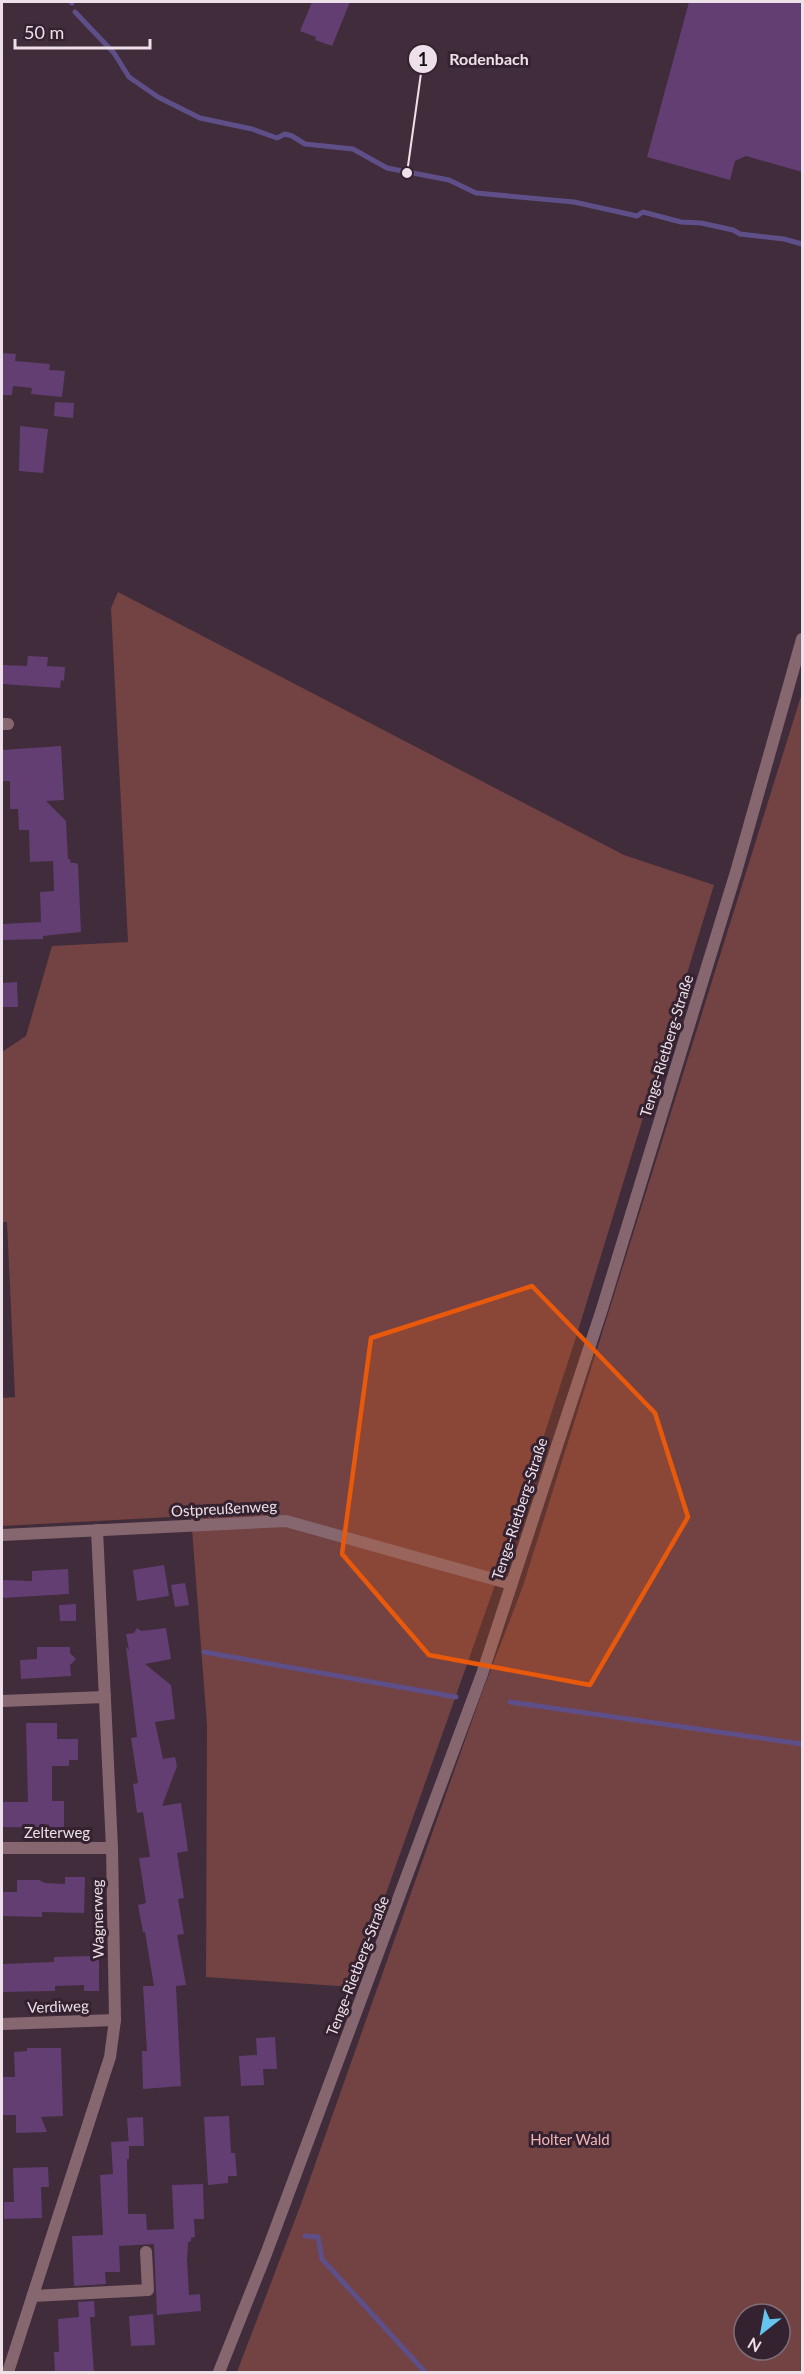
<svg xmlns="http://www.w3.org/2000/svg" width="804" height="2374" font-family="Lato,sans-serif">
  <rect width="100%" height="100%" fill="#402c3a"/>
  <g fill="#734242" fill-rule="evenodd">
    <path d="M 118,592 L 624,855 L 714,885 L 578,1331 L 501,1568 L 353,1987 L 206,1977 L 207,1725 L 191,1516 L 2,1526 L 2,1398 L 15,1397 L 7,1222 L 2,1222 L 2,1052 L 26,1036 L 52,946 L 128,942 L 111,608 Z"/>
    <path d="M 802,693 L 802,2372 L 237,2372 L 301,2204 L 481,1695 L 523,1586 ZM 744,2314 L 780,2314 L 780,2350 L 744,2350 Z"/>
  </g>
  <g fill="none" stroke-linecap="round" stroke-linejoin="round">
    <g stroke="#5e4f89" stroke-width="5">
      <path d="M 71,2 L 72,3"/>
      <path d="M 75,12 L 114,53 L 129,77 L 158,97 L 200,118 L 252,129 L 277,138 L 285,134 L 292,136 L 305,144 L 353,149 L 387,168 L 449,180 L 476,193 L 574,202 L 637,216 L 643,212 L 681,222 L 701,223 L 733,230 L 740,234 L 784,239 L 802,244"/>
      <path d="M 204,1652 L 456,1697"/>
      <path d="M 510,1702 L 802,1744"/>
      <path d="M 305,2236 L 318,2237 L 322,2259 L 425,2372"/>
    </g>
  </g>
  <g fill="#633e72">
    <path d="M 312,2 L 350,2 L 332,46 L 315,40 L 316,37 L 300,31 Z"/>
    <path d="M 689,2 L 802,2 L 802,172 L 746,156 L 735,161 L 730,180 L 647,157 Z"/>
    <path d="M 2,353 L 16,354 L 15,361 L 50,364 L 49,370 L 65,371 L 62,397 L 31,394 L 32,388 L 13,386 L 12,395 L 2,395 Z"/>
    <path d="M 55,402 L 74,403 L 73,418 L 54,416 Z"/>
    <path d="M 20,426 L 48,429 L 43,473 L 19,471 Z"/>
    <path d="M 28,656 L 48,657 L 47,666 L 65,667 L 64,681 L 61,680 L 60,688 L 2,684 L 2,665 L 27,666 Z"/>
    <path d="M 61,746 L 64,800 L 46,801 L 66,821 L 68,859 L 70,859 L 71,863 L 76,863 L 78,865 L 81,932 L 43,936 L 43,939 L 2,940 L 2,924 L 41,922 L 40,892 L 54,891 L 53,861 L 30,862 L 29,830 L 19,830 L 18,809 L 10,809 L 10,781 L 2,781 L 2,750 Z"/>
    <path d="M 17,982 L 18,1007 L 2,1007 L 2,983 Z"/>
    <path d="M 164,1565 L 169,1596 L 137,1601 L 133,1570 Z"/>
    <path d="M 68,1569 L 69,1594 L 2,1598 L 2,1580 L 32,1581 L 32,1571 Z"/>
    <path d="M 185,1583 L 189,1605 L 175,1607 L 171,1585 Z"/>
    <path d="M 76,1604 L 76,1621 L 60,1621 L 59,1605 Z"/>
    <path d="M 137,1628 L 141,1631 L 166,1628 L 171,1659 L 145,1664 L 171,1685 L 175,1719 L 155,1722 L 163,1759 L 175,1757 L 177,1766 L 162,1806 L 181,1803 L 188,1851 L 177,1853 L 184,1898 L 178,1899 L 184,1934 L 177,1935 L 186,1985 L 176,1986 L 181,2086 L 143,2089 L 142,2051 L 147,2051 L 143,1986 L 154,1986 L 145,1932 L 143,1932 L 138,1905 L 146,1903 L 139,1858 L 150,1857 L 143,1812 L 137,1813 L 133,1784 L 138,1783 L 131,1738 L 137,1737 L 126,1647 L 129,1650 L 126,1634 L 134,1633 Z"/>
    <path d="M 37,1647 L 70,1647 L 70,1653 L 76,1659 L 70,1665 L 71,1676 L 21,1679 L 20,1660 L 37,1659 Z"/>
    <path d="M 26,1723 L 57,1723 L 57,1739 L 78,1739 L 78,1760 L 69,1760 L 69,1766 L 52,1766 L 52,1801 L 64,1801 L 64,1828 L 2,1827 L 2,1802 L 28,1802 Z"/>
    <path d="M 65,1877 L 85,1877 L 84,1913 L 42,1912 L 42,1917 L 2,1916 L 2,1892 L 17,1892 L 17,1880 L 39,1880 L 45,1883 L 65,1884 Z"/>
    <path d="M 92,1956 L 92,1958 L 99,1958 L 99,1991 L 84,1991 L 84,1985 L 55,1986 L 55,1991 L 2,1992 L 2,1964 L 54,1962 L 54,1957 Z"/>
    <path d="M 275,2037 L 277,2069 L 263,2069 L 264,2085 L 241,2086 L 239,2056 L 257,2055 L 256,2038 Z"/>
    <path d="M 27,2048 L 61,2048 L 63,2116 L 41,2117 L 47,2132 L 16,2133 L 16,2115 L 2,2115 L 2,2077 L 15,2077 L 14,2052 L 27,2051 Z"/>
    <path d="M 229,2116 L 231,2153 L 235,2153 L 237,2176 L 228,2176 L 228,2183 L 208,2185 L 204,2117 Z"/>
    <path d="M 143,2117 L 144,2146 L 129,2146 L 127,2118 Z"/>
    <path d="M 129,2141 L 129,2159 L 127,2159 L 128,2214 L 146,2214 L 147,2230 L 174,2229 L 172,2185 L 203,2184 L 204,2219 L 194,2219 L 195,2237 L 191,2238 L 191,2241 L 188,2242 L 187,2260 L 189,2295 L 200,2294 L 201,2311 L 157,2315 L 154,2244 L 119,2246 L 120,2272 L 105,2272 L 106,2284 L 74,2286 L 72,2236 L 103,2235 L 100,2175 L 113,2174 L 111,2142 Z"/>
    <path d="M 48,2167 L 49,2187 L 41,2187 L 42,2218 L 4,2219 L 4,2202 L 14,2202 L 13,2168 Z"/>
    <path d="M 94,2301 L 95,2317 L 90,2317 L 94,2373 L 55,2373 L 54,2352 L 59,2352 L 58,2319 L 79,2317 L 78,2302 Z"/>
    <path d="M 153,2314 L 155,2345 L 131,2346 L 129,2316 Z"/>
  </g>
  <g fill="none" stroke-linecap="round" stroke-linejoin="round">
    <g stroke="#866770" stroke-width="12">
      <path d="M 2,724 L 8,724"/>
      <path d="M 2,1535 L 286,1521 L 511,1584"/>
      <path d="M 2,1701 L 105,1697"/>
      <path d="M 2,1848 L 112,1848"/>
      <path d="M 2,2024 L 115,2020"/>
      <path d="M 33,2296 L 148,2290 L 146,2252"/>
      <path d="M 8,2372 L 110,2057 L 115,2020 L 112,1848 L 97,1530"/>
      <path d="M 219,2372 L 266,2254 L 482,1674 L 602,1309 L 736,872 L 802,639"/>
    </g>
  </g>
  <path fill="#e8590c" fill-opacity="0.2" stroke="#e8590c" stroke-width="4.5" stroke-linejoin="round" d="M 532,1286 L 655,1413 L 688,1517 L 590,1685 L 429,1655 L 342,1554 L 371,1338 Z"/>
  <g text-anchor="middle" stroke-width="6" stroke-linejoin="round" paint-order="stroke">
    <g font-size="15" fill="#ede0e9" stroke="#352230">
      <text transform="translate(667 1046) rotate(-73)" y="5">Tenge-Rietberg-Straße</text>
      <text transform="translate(224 1509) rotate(-3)" y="5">Ostpreußenweg</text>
      <text transform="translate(520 1509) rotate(-72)" y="5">Tenge-Rietberg-Straße</text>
      <text x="57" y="1838">Zelterweg</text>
      <text transform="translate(98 1919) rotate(-91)" y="5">Wagnerweg</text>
      <text transform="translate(358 1966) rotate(-69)" y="5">Tenge-Rietberg-Straße</text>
      <text transform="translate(58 2007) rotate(-2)" y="5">Verdiweg</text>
    </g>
    <g font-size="15" fill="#f2b4b2" stroke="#352230">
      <text x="570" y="2145">Holter Wald</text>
    </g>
  </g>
  <path fill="none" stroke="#ede0e9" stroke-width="2" d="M407 173L423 59"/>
  <g fill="#ede0e9" stroke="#352230" stroke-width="2">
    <circle cx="407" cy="173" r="6"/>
    <circle cx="423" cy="59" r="15"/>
  </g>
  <g font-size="18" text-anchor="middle" font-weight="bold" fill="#111">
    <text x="423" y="66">1</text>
  </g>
  <g font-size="16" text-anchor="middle" font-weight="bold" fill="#ede0e9" stroke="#352230" stroke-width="6" stroke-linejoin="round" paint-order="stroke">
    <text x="489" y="65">Rodenbach</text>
  </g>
  <rect width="804" height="2374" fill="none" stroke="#ede0e9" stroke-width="6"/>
  <g transform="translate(762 2332) rotate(211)"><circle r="28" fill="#352230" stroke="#7f6e7a" stroke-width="1.5"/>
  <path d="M0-4.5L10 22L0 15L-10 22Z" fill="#65c5ee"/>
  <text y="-9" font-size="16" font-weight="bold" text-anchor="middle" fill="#ede0e9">N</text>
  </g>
  <path d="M15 39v9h135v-9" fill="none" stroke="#ede0e9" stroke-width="3"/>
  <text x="24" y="39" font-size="18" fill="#ede0e9" stroke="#352230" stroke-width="4.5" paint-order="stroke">50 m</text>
</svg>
